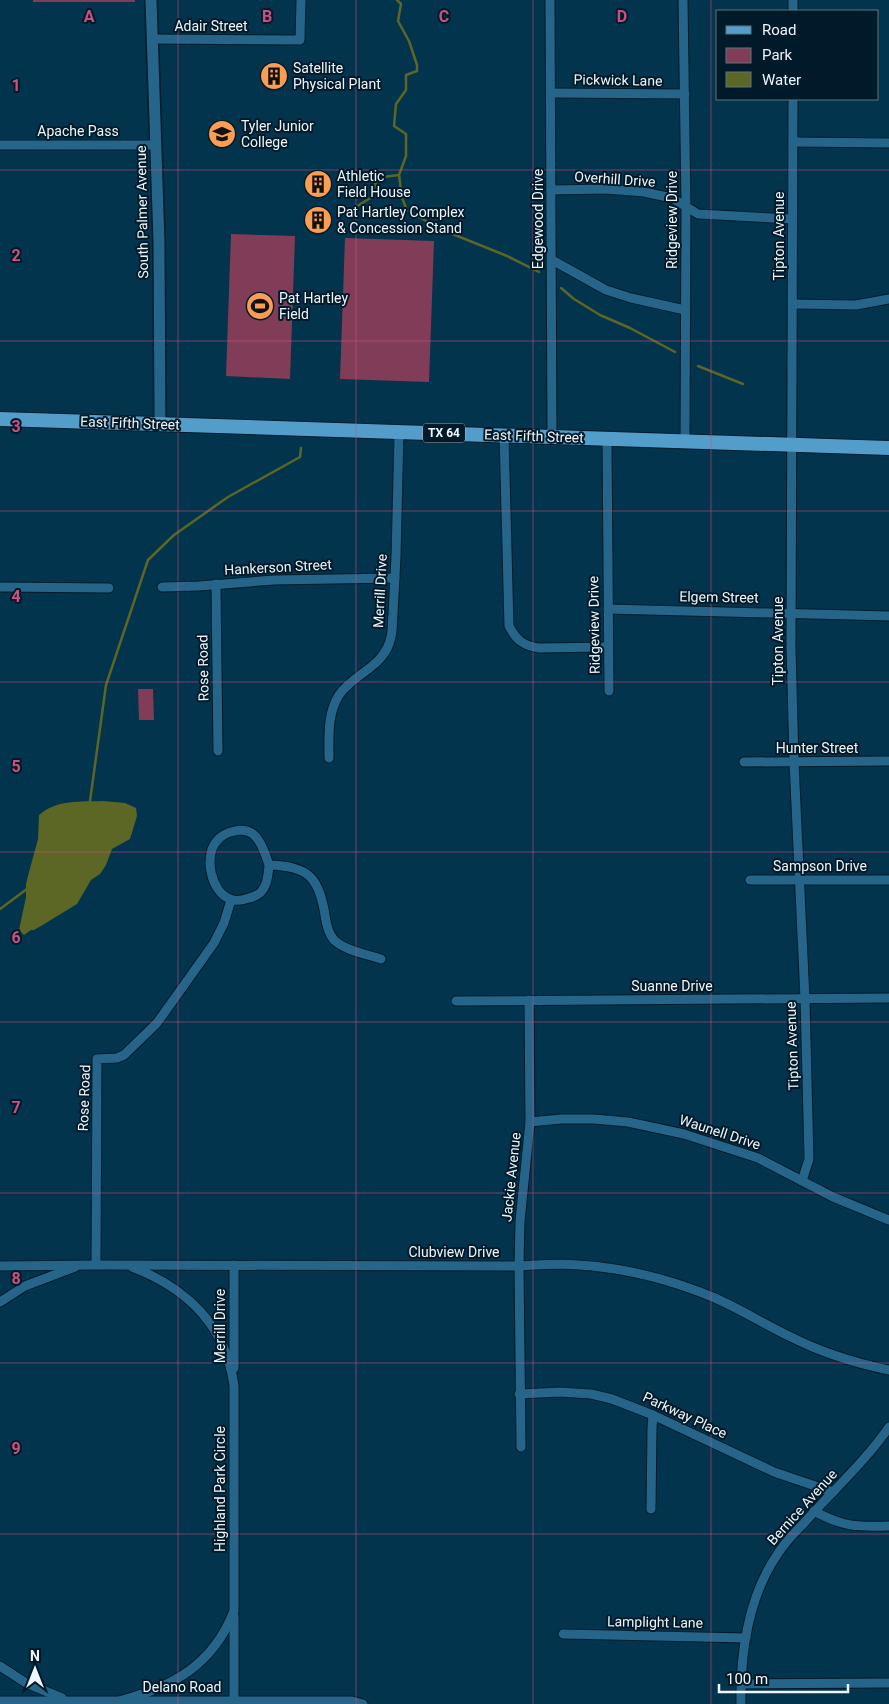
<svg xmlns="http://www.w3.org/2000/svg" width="889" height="1704" font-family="Roboto,sans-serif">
  <rect width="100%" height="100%" fill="#03344d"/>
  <g fill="#813d57">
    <rect x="33" y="0" width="102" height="2"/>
    <path d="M 231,234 L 295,236 L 290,379 L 226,376 Z"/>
    <path d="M 345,238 L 434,241 L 429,382 L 340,379 Z"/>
    <path d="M 138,689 L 153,689 L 154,720 L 139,720 Z"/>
  </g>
  <path fill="#5c6625" d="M 103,801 L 125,803 L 136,808 L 137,816 L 130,839 L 112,849 L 106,865 L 100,874 L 91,880 L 77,904 L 41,926 L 34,930 L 31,930 L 24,935 L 19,930 L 26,897 L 26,884 L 29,872 L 38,839 L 39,815 C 58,799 80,802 103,801 Z"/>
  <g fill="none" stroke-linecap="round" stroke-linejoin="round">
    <g stroke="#5c6625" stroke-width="2.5">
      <path d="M 397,0 L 401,4 L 398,21 L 409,41 L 417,65 L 417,71 L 406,75 L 406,90 L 396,104 L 394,126 L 406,134 L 406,156 L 399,175 L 402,198 L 407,210 L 440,229 L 507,256 L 539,272"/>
      <path d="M 346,213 L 372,197 L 376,182 L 383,177 L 399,175"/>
      <path d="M 561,288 L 574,299 L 600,315 L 630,328 L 675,352"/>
      <path d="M 698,366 L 743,384"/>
      <path d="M 89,804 L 90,801 L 106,685 L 148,560 L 174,535 L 228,497 L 300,457 L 301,448"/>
      <path d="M 0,909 L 27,889"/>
    </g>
    <g stroke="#011a29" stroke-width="11">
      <g id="minor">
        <path d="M 550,0 L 552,437"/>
        <path d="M 683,0 L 686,206 L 685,441"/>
        <path d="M 793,0 L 793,11"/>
        <path d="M 152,39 L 300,40 L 301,0"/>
        <path d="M 551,93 L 685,94"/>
        <path d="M 793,99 L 791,646 L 794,762 L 805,999 L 809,1159 L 802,1181"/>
        <path d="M 793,142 L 889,143"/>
        <path d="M 0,145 L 156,145"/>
        <path d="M 551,190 L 605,189 L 644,192 L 672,198 L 698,214 L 792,219"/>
        <path d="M 552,260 L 606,290 L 631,298 L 685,310"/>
        <path d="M 793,304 L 856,305 L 889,299"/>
        <path d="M 504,435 L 509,626 C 516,640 524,646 539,648 L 608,647"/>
        <path d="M 607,439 L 609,691"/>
        <path d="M 216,584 L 218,751"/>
        <path d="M 0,587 L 109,588"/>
        <path d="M 162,587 L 199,586 L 274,580 L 395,578"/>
        <path d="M 608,609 L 889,616"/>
        <path d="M 329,758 C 329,737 327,714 339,695 C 354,673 385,667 391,637 C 393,630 392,622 393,614 C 394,595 395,576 396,557 C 397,516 398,474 399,432"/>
        <path d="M 744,762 L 889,761"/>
        <path d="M 269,865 C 268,880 266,895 249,898 C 243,900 236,902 230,899 C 211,892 204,857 216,842 C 224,831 246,825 256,837 C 263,845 266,856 269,865 C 308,866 319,877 325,915 C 326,923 328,933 334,940 C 346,951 366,954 381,959"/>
        <path d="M 750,880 L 889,880"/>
        <path d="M 456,1001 L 889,998"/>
        <path d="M 530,1122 L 561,1119 L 594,1119 L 628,1122 L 684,1134 L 758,1158 L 833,1197 L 889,1220"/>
        <path d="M 96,1265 L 97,1059 L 117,1058 L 124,1055 L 157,1023 L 214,943 L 224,923 L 231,900"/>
        <path d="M 234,1265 L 234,1368"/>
        <path d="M 0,1266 L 96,1265 L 519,1266 C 539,1265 559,1263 579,1265 C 626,1268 672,1280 715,1298 C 740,1309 764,1324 789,1336 C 820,1352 855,1363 889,1370"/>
        <path d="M 0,1302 L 25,1286 L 75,1267"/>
        <path d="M 519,1394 L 560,1392 L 591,1394 L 612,1399 L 653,1415 L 774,1472 L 833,1492"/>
        <path d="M 521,1447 L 519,1266 L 520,1221 L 530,1122 L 529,1000"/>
        <path d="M 651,1509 L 652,1428 L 653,1415"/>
        <path d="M 814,1511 C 843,1527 857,1527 889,1526"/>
        <path d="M 234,1616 L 234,1704"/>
        <path d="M 563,1634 L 746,1638"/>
        <path d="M 0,1666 L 26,1683 L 62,1698"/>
        <path d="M 741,1684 L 889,1683"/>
        <path d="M 0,1701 L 352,1701 L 363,1704"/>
        <path d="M 119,1701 C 173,1687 213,1665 234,1611 L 234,1386 C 226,1326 187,1288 132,1267"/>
        <path d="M 741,1704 C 740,1655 748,1597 777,1555 C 784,1543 794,1533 804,1523 C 832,1491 865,1462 889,1427"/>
      </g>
    </g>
    <g stroke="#011a29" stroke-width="14">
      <path id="tertiary" d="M 151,0 L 159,242 L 160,424"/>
    </g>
    <g stroke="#011a29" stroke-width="16">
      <path id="primary" d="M 0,419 L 889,448"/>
    </g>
    <use href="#minor" stroke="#256589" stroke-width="9"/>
    <use href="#tertiary" stroke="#256589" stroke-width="11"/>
    <use href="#primary" stroke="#529dca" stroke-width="14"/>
  </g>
  <path fill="none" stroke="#cd5083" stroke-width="1" stroke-opacity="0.55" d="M 178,0 L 178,1704M 356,0 L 356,1704M 533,0 L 533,1704M 711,0 L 711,1704M 0,170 L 889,170M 0,341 L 889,341M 0,511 L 889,511M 0,682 L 889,682M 0,852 L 889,852M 0,1022 L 889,1022M 0,1193 L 889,1193M 0,1363 L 889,1363M 0,1534 L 889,1534"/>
  <defs>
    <g id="building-disc" transform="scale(1.4375)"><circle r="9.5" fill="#fb9e51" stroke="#011a29"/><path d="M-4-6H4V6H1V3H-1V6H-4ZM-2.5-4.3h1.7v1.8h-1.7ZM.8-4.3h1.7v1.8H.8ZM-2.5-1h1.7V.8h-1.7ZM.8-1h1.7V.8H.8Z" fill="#111"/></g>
    <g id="university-disc" transform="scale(1.4375)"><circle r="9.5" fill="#fb9e51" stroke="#011a29"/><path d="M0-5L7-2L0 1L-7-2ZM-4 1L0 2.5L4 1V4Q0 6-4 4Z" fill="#111"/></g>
    <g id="stadium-disc" transform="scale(1.4375)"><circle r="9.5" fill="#fb9e51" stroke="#011a29"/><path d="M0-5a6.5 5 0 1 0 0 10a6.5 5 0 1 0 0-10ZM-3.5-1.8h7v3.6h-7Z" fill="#111"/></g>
  </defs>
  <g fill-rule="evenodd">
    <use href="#building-disc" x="274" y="76"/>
    <use href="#university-disc" x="222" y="134"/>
    <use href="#building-disc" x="318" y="184"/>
    <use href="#building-disc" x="318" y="220"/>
    <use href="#stadium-disc" x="260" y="306"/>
  </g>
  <g text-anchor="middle" stroke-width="4" stroke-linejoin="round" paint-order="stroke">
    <rect fill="#011a29" stroke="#a7b4bc" stroke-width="1" x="423" y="423.5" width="42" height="19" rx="4"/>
    <g font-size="12" font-weight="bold" fill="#eef6fb">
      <text x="444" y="437">TX 64</text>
    </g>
    <g font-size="14" fill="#eef6fb" stroke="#011a29">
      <text x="211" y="31">Adair Street</text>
      <text transform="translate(618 80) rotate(1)" y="5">Pickwick Lane</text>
      <text x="78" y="136">Apache Pass</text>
      <text transform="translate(615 179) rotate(4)" y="5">Overhill Drive</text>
      <text transform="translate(142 212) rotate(-91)" y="5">South Palmer Avenue</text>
      <text transform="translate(538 219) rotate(-90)" y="5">Edgewood Drive</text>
      <text transform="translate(672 220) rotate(-90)" y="5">Ridgeview Drive</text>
      <text transform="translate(779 236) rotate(-90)" y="5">Tipton Avenue</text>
      <text transform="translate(130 423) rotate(2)" y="5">East Fifth Street</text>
      <text transform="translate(534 436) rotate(2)" y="5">East Fifth Street</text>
      <text transform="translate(278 567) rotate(-3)" y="5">Hankerson Street</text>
      <text transform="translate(380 591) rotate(-87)" y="5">Merrill Drive</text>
      <text transform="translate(719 597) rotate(1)" y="5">Elgem Street</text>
      <text transform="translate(594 625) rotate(-91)" y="5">Ridgeview Drive</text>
      <text transform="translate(778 641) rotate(-90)" y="5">Tipton Avenue</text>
      <text transform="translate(203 668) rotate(-91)" y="5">Rose Road</text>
      <text x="817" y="753">Hunter Street</text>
      <text x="820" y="871">Sampson Drive</text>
      <text x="672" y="991">Suanne Drive</text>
      <text transform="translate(792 1046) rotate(-92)" y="5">Tipton Avenue</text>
      <text transform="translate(84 1098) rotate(-88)" y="5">Rose Road</text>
      <text transform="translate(720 1132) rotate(18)" y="5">Waunell Drive</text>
      <text transform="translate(511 1177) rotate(-84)" y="5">Jackie Avenue</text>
      <text x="454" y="1257">Clubview Drive</text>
      <text transform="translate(220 1326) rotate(-90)" y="5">Merrill Drive</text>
      <text transform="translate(685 1415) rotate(25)" y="5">Parkway Place</text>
      <text transform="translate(220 1489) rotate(-90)" y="5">Highland Park Circle</text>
      <text transform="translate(802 1507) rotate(-48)" y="5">Bernice Avenue</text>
      <text transform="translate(655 1622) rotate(1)" y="5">Lamplight Lane</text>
      <text x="182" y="1692">Delano Road</text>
    </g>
    <g font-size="14" fill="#eef6fb" stroke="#011a29" text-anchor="start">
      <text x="293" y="73">Satellite<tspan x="293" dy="16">Physical Plant</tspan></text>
      <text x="241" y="131">Tyler Junior<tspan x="241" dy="16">College</tspan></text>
      <text x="337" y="181">Athletic<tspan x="337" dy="16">Field House</tspan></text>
      <text x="337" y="217">Pat Hartley Complex<tspan x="337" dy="16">&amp; Concession Stand</tspan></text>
      <text x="279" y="303">Pat Hartley<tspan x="279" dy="16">Field</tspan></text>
    </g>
  </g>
  <g font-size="16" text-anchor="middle" font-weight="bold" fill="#cd5083" stroke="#011a29" stroke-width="4" stroke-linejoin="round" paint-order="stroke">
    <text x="89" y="22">A</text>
    <text x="267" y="22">B</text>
    <text x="444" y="22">C</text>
    <text x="622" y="22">D</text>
    <text x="16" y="91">1</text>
    <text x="16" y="261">2</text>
    <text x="16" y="432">3</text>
    <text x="16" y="602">4</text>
    <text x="16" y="772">5</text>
    <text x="16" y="943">6</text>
    <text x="16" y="1113">7</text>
    <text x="16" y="1284">8</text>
    <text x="16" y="1454">9</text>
  </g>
  <rect x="716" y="10" width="162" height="90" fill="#011a29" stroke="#60727d"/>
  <rect x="726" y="26" width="25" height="8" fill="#529dca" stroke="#60727d"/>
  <text x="762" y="35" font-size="15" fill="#eef6fb">Road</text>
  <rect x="726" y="48" width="25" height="15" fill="#813d57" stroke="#60727d"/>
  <text x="762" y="60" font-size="15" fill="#eef6fb">Park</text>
  <rect x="726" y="72" width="25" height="15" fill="#5c6625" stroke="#60727d"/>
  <text x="762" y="85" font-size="15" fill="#eef6fb">Water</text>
  <g transform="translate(35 1669)" stroke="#011a29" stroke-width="4" paint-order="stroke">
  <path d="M0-4L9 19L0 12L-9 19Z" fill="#eef6fb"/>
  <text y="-8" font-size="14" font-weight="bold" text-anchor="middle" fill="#eef6fb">N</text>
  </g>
  <path d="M719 1684v8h129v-8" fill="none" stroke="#eef6fb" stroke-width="2.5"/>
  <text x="726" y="1684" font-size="15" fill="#eef6fb" stroke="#011a29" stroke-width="4" paint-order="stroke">100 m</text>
</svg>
